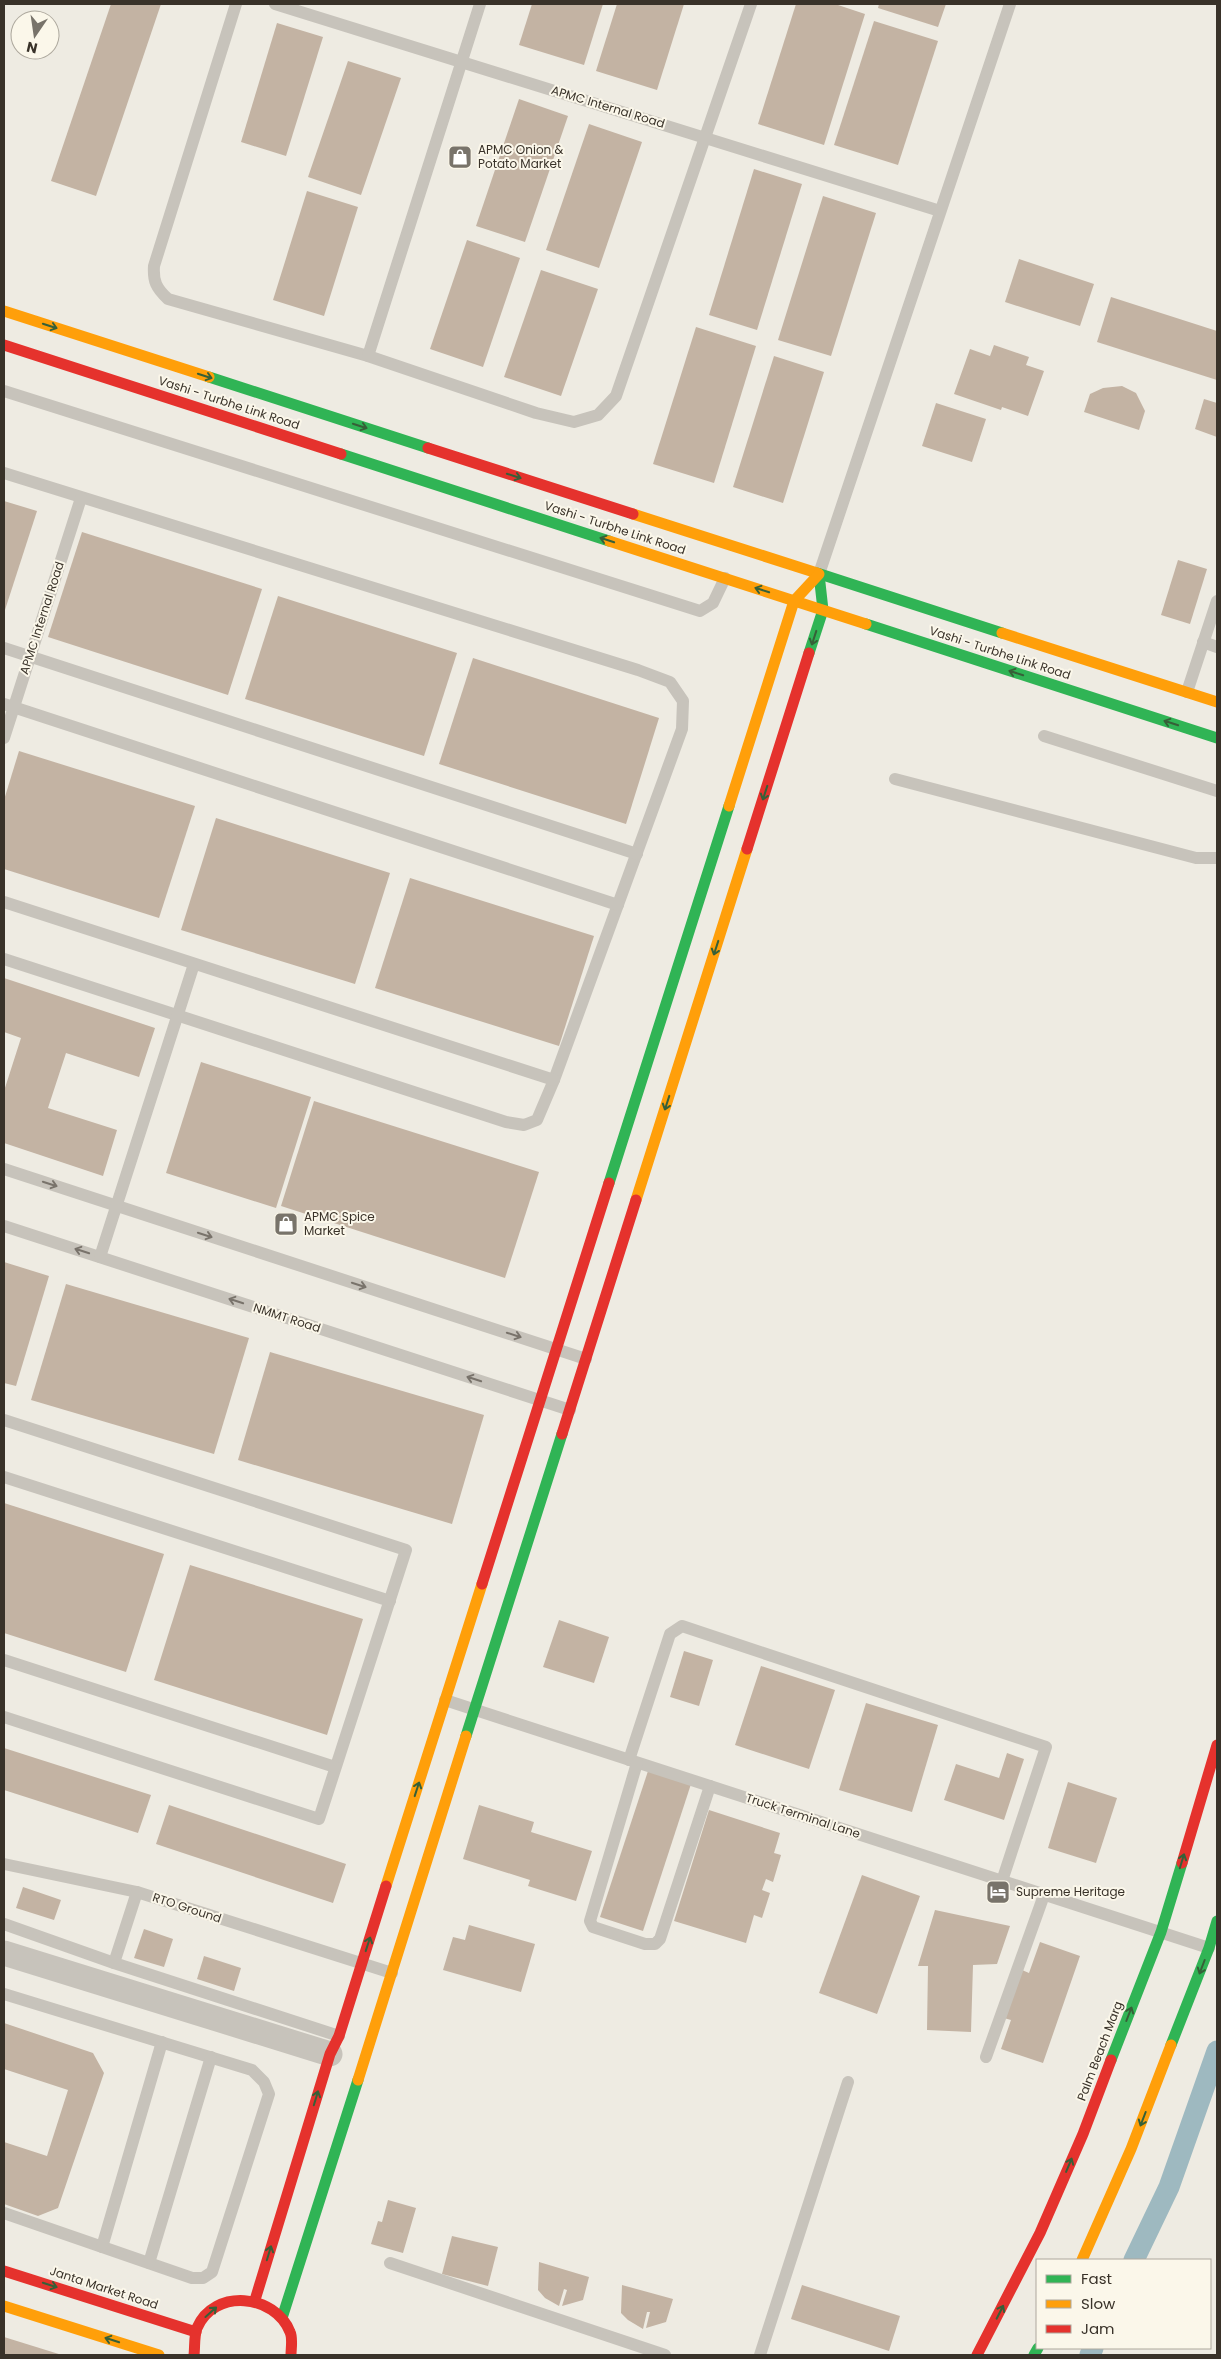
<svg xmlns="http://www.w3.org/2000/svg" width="1221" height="2359" font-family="Poppins,sans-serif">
  <rect width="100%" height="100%" fill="#eeebe2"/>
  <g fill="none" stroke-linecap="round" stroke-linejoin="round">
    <g stroke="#9eb9c0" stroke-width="21">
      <path d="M 1134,2260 L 1169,2187 L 1217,2051"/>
      <path d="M 1090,2355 L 1093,2348"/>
    </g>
  </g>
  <g fill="#c3b3a3">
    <path d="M 111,4 L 161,4 L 96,196 L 51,181 Z"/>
    <path d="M 532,4 L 603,4 L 584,65 L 519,45 Z"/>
    <path d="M 617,4 L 684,4 L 657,90 L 596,71 Z"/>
    <path d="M 796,4 L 835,4 L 865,14 L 824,145 L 758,124 Z"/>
    <path d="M 879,4 L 946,4 L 938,27 L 878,8 Z"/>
    <path d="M 874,21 L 938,41 L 898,165 L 834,145 Z"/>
    <path d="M 277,23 L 323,37 L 286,156 L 241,142 Z"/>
    <path d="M 348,61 L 401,78 L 361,195 L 308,177 Z"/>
    <path d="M 519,99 L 568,116 L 525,242 L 476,226 Z"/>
    <path d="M 589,124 L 642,142 L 599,268 L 546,250 Z"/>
    <path d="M 754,169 L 802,184 L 757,330 L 709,315 Z"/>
    <path d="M 307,191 L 358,207 L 324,316 L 273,300 Z"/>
    <path d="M 823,196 L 876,213 L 831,356 L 778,340 Z"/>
    <path d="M 467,240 L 520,258 L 483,367 L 430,349 Z"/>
    <path d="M 1019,259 L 1094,284 L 1080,326 L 1005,302 Z"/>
    <path d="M 541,270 L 598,289 L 561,396 L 504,377 Z"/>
    <path d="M 1111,297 L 1217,331 L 1217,380 L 1097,342 Z"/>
    <path d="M 696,327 L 756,346 L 714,483 L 653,464 Z"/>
    <path d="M 994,345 L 1029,357 L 1026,365 L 1044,371 L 1028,416 L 1002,407 L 1001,410 L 954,394 L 970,349 L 990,356 Z"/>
    <path d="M 774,356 L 824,372 L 783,503 L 733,487 Z"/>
    <path d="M 1122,386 L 1136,393 L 1145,411 L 1139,430 L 1084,412 L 1090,394 L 1103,388 Z"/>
    <path d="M 1204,399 L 1217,403 L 1217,437 L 1195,429 Z"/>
    <path d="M 936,403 L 986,419 L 972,462 L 922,446 Z"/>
    <path d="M 4,501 L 37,511 L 4,613 Z"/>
    <path d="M 82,532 L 262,589 L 228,695 L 48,637 Z"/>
    <path d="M 1178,560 L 1207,569 L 1190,624 L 1161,615 Z"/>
    <path d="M 278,596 L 457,653 L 424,756 L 245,699 Z"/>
    <path d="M 473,658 L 659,718 L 626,824 L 439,764 Z"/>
    <path d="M 19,751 L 195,806 L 159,918 L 4,869 L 4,800 Z"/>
    <path d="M 216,818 L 390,873 L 355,984 L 181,930 Z"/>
    <path d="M 410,878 L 594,936 L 559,1046 L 375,988 Z"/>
    <path d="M 4,978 L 155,1028 L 139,1077 L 66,1053 L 48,1108 L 117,1130 L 103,1176 L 4,1143 L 4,1091 L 21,1038 L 4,1032 Z"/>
    <path d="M 201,1062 L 311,1097 L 276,1208 L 166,1173 Z"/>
    <path d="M 314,1101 L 539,1172 L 505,1278 L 281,1206 Z"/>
    <path d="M 4,1262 L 49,1276 L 16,1386 L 4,1383 Z"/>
    <path d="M 66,1284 L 249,1338 L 214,1454 L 31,1400 Z"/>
    <path d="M 270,1352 L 484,1415 L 452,1524 L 238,1460 Z"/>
    <path d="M 4,1503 L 164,1554 L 126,1672 L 4,1633 Z"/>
    <path d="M 190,1565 L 363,1619 L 327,1735 L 154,1680 Z"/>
    <path d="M 559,1620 L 609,1637 L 594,1683 L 543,1667 Z"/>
    <path d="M 684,1651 L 713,1660 L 699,1706 L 670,1697 Z"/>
    <path d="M 761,1666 L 835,1690 L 809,1769 L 735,1745 Z"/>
    <path d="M 866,1703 L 938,1725 L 912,1812 L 839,1790 Z"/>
    <path d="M 4,1748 L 151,1795 L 138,1833 L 4,1790 Z"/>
    <path d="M 1007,1753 L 1024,1759 L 1004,1820 L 944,1800 L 956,1764 L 999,1778 Z"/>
    <path d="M 648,1771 L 691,1784 L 643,1931 L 600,1917 Z"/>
    <path d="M 1068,1782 L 1117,1798 L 1096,1863 L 1048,1848 Z"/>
    <path d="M 169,1805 L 346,1864 L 333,1903 L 156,1844 Z"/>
    <path d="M 479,1805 L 534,1822 L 531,1832 L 592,1851 L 576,1901 L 528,1886 L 530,1880 L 463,1859 Z"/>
    <path d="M 709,1810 L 780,1833 L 774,1853 L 781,1855 L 773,1882 L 766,1879 L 762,1890 L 770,1893 L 762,1918 L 754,1915 L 746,1943 L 674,1921 Z"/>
    <path d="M 862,1875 L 920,1896 L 877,2014 L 819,1993 Z"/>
    <path d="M 23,1887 L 61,1900 L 54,1920 L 16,1908 Z"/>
    <path d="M 935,1910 L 1010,1926 L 997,1964 L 973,1965 L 971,2032 L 927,2030 L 928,1966 L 918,1966 Z"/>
    <path d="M 469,1925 L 535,1944 L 521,1992 L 443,1970 L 453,1937 L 465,1940 Z"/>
    <path d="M 144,1929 L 173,1939 L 164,1967 L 134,1958 Z"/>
    <path d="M 1040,1942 L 1080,1956 L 1043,2063 L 1001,2049 L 1011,2020 L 1004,2018 L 1022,1970 L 1029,1973 Z"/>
    <path d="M 204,1956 L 241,1968 L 234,1991 L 197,1979 Z"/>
    <path d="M 4,2023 L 93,2053 L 104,2073 L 58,2208 L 38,2216 L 4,2204 L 4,2142 L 47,2156 L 68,2090 L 4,2069 Z"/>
    <path d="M 388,2200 L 416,2208 L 403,2253 L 371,2244 L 378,2221 L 382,2222 Z"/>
    <path d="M 452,2236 L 498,2247 L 488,2286 L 442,2274 Z"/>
    <path d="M 539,2262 L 589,2277 L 583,2300 L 562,2306 L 567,2290 L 564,2289 L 559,2306 L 545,2298 L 538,2290 Z"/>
    <path d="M 622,2285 L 673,2299 L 666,2322 L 646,2328 L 650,2312 L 647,2312 L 643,2329 L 628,2320 L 621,2313 Z"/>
    <path d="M 802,2285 L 900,2316 L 889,2351 L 791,2319 Z"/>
    <path d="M 4,2337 L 62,2355 L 4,2355 Z"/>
  </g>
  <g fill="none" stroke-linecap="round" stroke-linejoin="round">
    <g stroke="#c7c3bb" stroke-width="12">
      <path d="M 236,4 L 154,266 C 153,281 156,288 168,299 L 368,356 L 536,413 L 574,422 L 598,415 L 616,396 L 751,4"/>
      <path d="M 275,4 L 940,211"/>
      <path d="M 368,356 L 480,4"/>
      <path d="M 4,391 L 700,611 L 713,603 L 725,578"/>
      <path d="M 4,473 L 638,670 L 670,682 L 683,701 L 682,729 L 554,1080 L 537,1120 L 524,1125 L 506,1122 L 4,959"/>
      <path d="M 819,574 L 1010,4"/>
      <path d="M 1203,642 L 1217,647"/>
      <path d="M 4,648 L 637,854"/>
      <path d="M 1187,692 L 1217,601"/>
      <path d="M 4,704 L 618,905"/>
      <path d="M 1044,736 L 1217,791"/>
      <path d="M 4,738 L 81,498"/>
      <path d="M 895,779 L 1196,858 L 1217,858"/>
      <path d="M 4,902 L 554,1080"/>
      <path d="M 4,1169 L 586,1359"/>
      <path d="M 4,1226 L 570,1410"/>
      <path d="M 100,1257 L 194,964"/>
      <path d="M 4,1420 L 406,1550 L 319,1819 L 4,1717"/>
      <path d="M 4,1477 L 390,1601"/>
      <path d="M 4,1660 L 335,1767"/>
      <path d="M 445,1700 L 1209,1948"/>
      <path d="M 629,1760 L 670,1634 L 682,1626 L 1046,1747 L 1002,1881"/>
      <path d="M 637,1763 L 590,1921 L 593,1927 L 645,1944 L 655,1944 L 660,1939 L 710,1786"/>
      <path d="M 4,1864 L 137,1892"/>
      <path d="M 4,1924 L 114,1963"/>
      <path d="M 4,1994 L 252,2070 L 264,2082 L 269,2094 L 212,2272 L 203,2278 L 192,2278 L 4,2213"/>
      <path d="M 339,2036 L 114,1963 L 137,1892 L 392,1973"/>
      <path d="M 986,2057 L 1044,1895"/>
      <path d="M 102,2247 L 162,2042"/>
      <path d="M 149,2263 L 211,2057"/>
      <path d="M 390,2263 L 665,2355"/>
      <path d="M 760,2355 L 848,2082"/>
    </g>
    <path stroke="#c7c3bb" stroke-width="25" d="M 4,1953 L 330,2054"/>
    <g stroke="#30b455" stroke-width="11">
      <path d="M 209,377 L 428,448"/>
      <path d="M 341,454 L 609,541"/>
      <path d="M 817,573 L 1002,633"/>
      <path d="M 866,624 L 1217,738"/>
      <path d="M 809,653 L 823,610 L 819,574"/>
      <path d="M 609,1183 L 729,806"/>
      <path d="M 466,1736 L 562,1434"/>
      <path d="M 1171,2045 L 1209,1948 L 1217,1921"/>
      <path d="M 1111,2060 L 1161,1932 L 1182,1863"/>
      <path d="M 282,2318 L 358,2080"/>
      <path d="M 1034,2355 L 1038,2348"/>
    </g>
    <g stroke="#ff9f0a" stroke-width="11">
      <path d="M 4,311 L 209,377"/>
      <path d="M 633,514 L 817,573"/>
      <path d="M 609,541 L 866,624"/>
      <path d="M 1002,633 L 1217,702"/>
      <path d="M 729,806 L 794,601 L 819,574"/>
      <path d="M 636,1200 L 747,849"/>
      <path d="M 386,1886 L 482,1584"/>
      <path d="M 358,2080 L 466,1736"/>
      <path d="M 1082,2260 L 1131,2149 L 1171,2045"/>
      <path d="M 4,2306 L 159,2355"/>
    </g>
    <g stroke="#e5322d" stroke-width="11">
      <path d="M 4,345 L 341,454"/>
      <path d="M 428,448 L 633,514"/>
      <path d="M 747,849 L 809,653"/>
      <path d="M 562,1434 L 636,1200"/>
      <path d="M 482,1584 L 609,1183"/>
      <path d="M 1182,1863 L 1217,1745"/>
      <path d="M 4,2271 L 196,2332"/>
      <path d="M 255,2300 L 330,2054 L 339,2036 L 386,1886"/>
      <path d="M 194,2355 C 195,2347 194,2335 197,2328 C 214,2288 275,2294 290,2332 C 293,2338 291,2348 291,2355"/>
      <path d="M 977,2355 L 1040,2233 L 1083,2134 L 1111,2060"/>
    </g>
  </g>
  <defs><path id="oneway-shaft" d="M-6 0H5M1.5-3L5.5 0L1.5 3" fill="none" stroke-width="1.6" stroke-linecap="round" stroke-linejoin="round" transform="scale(1.25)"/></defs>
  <g stroke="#366038">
    <use href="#oneway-shaft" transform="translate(50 326) rotate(18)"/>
    <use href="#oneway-shaft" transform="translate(205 376) rotate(18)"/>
    <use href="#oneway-shaft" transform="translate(360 426) rotate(18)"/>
    <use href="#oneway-shaft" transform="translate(514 476) rotate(18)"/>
    <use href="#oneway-shaft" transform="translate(607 540) rotate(-162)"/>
    <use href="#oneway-shaft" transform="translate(762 590) rotate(-162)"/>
    <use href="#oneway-shaft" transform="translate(814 638) rotate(108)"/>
    <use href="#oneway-shaft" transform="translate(1016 673) rotate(-162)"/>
    <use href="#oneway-shaft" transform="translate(1171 723) rotate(-162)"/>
    <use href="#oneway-shaft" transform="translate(765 793) rotate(108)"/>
    <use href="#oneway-shaft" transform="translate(716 948) rotate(108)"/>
    <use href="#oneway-shaft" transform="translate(667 1103) rotate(108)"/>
    <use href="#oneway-shaft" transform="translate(417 1789) rotate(-72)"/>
    <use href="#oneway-shaft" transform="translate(1182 1861) rotate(-73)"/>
    <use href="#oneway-shaft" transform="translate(368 1944) rotate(-72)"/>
    <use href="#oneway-shaft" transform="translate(1202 1967) rotate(111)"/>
    <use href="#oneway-shaft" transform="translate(1129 2014) rotate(-69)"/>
    <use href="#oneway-shaft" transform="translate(316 2098) rotate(-73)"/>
    <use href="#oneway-shaft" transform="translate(1143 2119) rotate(111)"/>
    <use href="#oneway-shaft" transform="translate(1069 2165) rotate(-67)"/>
    <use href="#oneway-shaft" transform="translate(269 2253) rotate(-73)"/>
    <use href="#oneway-shaft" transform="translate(50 2285) rotate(18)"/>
    <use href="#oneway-shaft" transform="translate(211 2312) rotate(-42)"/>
    <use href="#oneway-shaft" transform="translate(1000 2312) rotate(-63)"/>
    <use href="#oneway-shaft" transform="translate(112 2340) rotate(-162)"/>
  </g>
  <g stroke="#79736b">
    <use href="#oneway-shaft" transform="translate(50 1184) rotate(18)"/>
    <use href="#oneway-shaft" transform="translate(205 1235) rotate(18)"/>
    <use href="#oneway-shaft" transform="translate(82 1251) rotate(-162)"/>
    <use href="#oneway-shaft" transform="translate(359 1285) rotate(18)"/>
    <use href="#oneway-shaft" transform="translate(236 1301) rotate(-162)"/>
    <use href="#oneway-shaft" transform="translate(514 1335) rotate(18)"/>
    <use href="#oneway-shaft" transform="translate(474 1379) rotate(-162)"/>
  </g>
  <defs>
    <g id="shop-square" transform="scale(1.25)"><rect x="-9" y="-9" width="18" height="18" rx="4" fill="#78736a" stroke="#fbf7ea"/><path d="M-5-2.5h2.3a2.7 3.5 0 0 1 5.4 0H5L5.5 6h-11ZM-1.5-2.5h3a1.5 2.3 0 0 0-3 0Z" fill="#fff"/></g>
    <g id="hotel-square" transform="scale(1.25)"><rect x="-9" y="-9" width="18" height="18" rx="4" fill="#78736a" stroke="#fbf7ea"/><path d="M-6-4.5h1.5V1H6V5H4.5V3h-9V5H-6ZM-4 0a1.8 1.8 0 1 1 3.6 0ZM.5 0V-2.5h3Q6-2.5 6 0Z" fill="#fff"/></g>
  </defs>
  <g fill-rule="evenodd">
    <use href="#shop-square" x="460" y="157"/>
    <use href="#shop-square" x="286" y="1224"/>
    <use href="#hotel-square" x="998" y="1892"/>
  </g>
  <g text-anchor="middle" stroke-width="4" stroke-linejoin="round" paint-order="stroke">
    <g font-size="12" fill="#393229" stroke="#fbf7ea">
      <text transform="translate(608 107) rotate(17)" y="4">APMC Internal Road</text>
      <text transform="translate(229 403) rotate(18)" y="4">Vashi - Turbhe Link Road</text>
      <text transform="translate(615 528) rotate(18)" y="4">Vashi - Turbhe Link Road</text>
      <text transform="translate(42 618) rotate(-72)" y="4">APMC Internal Road</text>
      <text transform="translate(1000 653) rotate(18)" y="4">Vashi - Turbhe Link Road</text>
      <text transform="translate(287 1318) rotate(18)" y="4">NMMT Road</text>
      <text transform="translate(803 1816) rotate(18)" y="4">Truck Terminal Lane</text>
      <text transform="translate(187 1908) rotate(18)" y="4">RTO Ground</text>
      <text transform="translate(1100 2051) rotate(-69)" y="4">Palm Beach Marg</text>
      <text transform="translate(104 2288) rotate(18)" y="4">Janta Market Road</text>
    </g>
    <g font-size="12" fill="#393229" stroke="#fbf7ea" text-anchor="start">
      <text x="478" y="154">APMC Onion &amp;<tspan x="478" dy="14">Potato Market</tspan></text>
      <text x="304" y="1221">APMC Spice<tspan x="304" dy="14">Market</tspan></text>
      <text x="1016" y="1896">Supreme Heritage</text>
    </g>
  </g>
  <rect width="1221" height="2359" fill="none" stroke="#393229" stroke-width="10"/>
  <rect x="1036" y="2259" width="175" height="90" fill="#fbf7ea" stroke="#ada89d"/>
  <rect x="1046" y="2275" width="25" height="8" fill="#30b455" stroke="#ada89d"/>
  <text x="1081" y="2284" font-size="15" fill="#393229">Fast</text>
  <rect x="1046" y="2300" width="25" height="8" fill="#ff9f0a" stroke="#ada89d"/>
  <text x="1081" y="2309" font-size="15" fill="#393229">Slow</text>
  <rect x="1046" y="2325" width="25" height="8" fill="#e5322d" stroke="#ada89d"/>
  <text x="1081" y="2334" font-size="15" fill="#393229">Jam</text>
  <g transform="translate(35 35) rotate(193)"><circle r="24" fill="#fbf7ea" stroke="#ada89d"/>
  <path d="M0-4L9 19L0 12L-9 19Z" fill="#78736a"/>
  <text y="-8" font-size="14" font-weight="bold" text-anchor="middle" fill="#393229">N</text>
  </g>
</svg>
